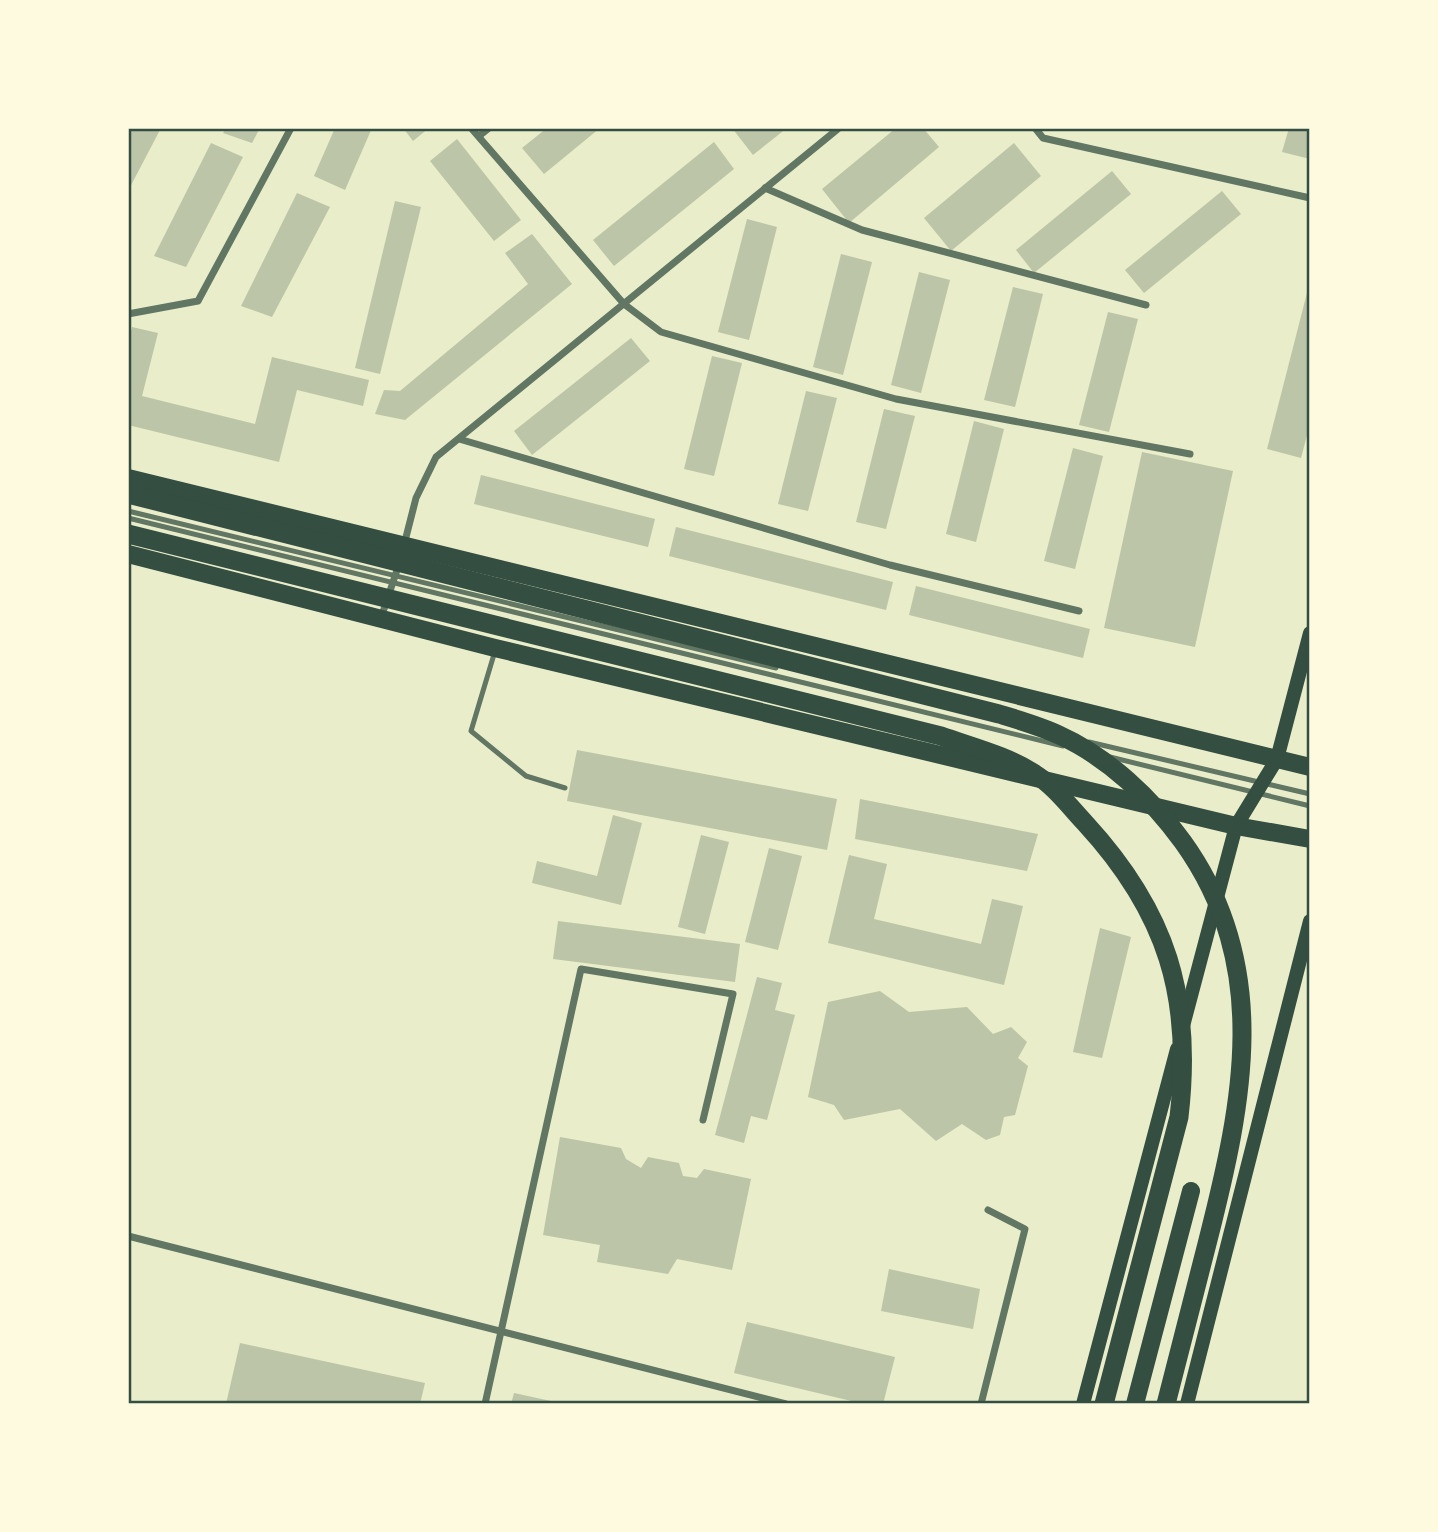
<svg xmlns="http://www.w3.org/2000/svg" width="1438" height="1532" font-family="Lato,sans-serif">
  <rect width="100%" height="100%" fill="#e9edc9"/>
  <g fill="#bcc5a7">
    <path d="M 128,128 L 161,128 L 128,191 Z"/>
    <path d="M 226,128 L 260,128 L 252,143 L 223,133 Z"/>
    <path d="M 335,128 L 372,128 L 345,190 L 314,176 Z"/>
    <path d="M 403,128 L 429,128 L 413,141 Z"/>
    <path d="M 547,128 L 600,128 L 544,174 L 522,148 Z"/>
    <path d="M 732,128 L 787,128 L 753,155 Z"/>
    <path d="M 896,128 L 923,128 L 939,147 L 849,223 L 822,189 Z"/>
    <path d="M 1289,128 L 1310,128 L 1310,159 L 1282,152 Z"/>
    <path d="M 457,139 L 521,220 L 494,241 L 430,161 Z"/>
    <path d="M 714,142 L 734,169 L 614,266 L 593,240 Z"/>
    <path d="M 211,143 L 243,157 L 186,267 L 154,256 Z"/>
    <path d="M 1014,143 L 1041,176 L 951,251 L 924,218 Z"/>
    <path d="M 1112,171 L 1131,194 L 1034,273 L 1016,250 Z"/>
    <path d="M 1222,191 L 1241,214 L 1144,293 L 1125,270 Z"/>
    <path d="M 297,193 L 330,207 L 272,317 L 241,306 Z"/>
    <path d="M 395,201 L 421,207 L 380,374 L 355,368 Z"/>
    <path d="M 747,219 L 777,227 L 749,340 L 718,332 Z"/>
    <path d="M 532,234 L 572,284 L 405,420 L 375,414 L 384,390 L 400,391 L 528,284 L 505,253 Z"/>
    <path d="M 841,254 L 872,262 L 843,375 L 813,367 Z"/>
    <path d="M 919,272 L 950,280 L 921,393 L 891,385 Z"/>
    <path d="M 1309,285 L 1310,424 L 1301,458 L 1267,449 Z"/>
    <path d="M 1013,287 L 1043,294 L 1015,407 L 984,400 Z"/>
    <path d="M 1108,312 L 1138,319 L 1109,432 L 1079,425 Z"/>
    <path d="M 132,327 L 158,333 L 142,396 L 255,424 L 272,357 L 369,380 L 363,406 L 297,390 L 279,462 L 128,425 L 128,343 Z"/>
    <path d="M 631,338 L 650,361 L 532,455 L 514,431 Z"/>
    <path d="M 712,356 L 742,363 L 714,476 L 684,469 Z"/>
    <path d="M 806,391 L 837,398 L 808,511 L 778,504 Z"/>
    <path d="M 884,409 L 915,416 L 886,529 L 856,522 Z"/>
    <path d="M 974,421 L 1004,429 L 976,542 L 946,534 Z"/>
    <path d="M 1073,448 L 1103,456 L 1075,569 L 1044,561 Z"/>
    <path d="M 1142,452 L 1233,471 L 1195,647 L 1104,628 Z"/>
    <path d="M 481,475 L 655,519 L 648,547 L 474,504 Z"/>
    <path d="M 676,527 L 893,582 L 886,610 L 669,556 Z"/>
    <path d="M 916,586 L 1090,629 L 1083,658 L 909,615 Z"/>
    <path d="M 577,750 L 837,799 L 827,850 L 567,801 Z"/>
    <path d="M 860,799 L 1038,834 L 1027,871 L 855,839 Z"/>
    <path d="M 613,815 L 642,823 L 621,905 L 532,883 L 537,861 L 597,876 Z"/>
    <path d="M 701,835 L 729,842 L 705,934 L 678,927 Z"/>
    <path d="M 769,848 L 802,856 L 778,950 L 745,942 Z"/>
    <path d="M 849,855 L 887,864 L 874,919 L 981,944 L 992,899 L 1023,906 L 1004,985 L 828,943 Z"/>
    <path d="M 558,921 L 740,944 L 735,982 L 553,959 Z"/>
    <path d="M 1100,928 L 1131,937 L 1102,1058 L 1073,1052 Z"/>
    <path d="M 757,977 L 782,983 L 775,1010 L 795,1015 L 767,1120 L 751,1116 L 744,1143 L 715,1135 Z"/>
    <path d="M 880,991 L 909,1012 L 967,1007 L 993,1034 L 1011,1027 L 1027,1042 L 1018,1058 L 1028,1066 L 1015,1115 L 1004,1117 L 1000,1135 L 986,1140 L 962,1124 L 936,1141 L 900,1109 L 844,1120 L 834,1105 L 808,1097 L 828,1002 Z"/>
    <path d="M 560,1137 L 621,1148 L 626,1159 L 641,1168 L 648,1157 L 679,1163 L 683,1176 L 697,1178 L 704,1169 L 751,1179 L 732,1270 L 677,1259 L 668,1274 L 597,1262 L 600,1245 L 543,1235 Z"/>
    <path d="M 889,1269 L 980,1289 L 973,1329 L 881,1311 Z"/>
    <path d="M 747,1322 L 895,1357 L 883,1404 L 864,1404 L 734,1373 Z"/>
    <path d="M 240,1343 L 425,1383 L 420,1404 L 226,1404 Z"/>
    <path d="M 514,1393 L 560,1403 L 560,1404 L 511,1404 Z"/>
  </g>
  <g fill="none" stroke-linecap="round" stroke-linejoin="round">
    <g stroke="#617663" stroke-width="5">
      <path d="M 128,511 L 776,668"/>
      <path d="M 128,518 L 1063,746"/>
      <path d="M 495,651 L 471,731 L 526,776 L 565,788"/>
      <path d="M 1089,742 L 1310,794"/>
      <path d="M 1110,757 L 1310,806"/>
    </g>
    <g stroke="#617663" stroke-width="7">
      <path d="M 471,128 L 624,304 L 661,332 L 896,399 L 1190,454"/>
      <path d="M 1035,128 L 1043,138 L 1310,198"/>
      <path d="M 479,136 L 489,128"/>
      <path d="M 765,188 L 862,230 L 1146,305"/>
      <path d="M 128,314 L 198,301 L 291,128"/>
      <path d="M 459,439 L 890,565 L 1079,611"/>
      <path d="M 404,545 L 416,498 L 436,457 L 839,128"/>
      <path d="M 381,618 L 399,564"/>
      <path d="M 128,1236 L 786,1404"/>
      <path d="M 485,1404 L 581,969 L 733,994 L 703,1120"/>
      <path d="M 981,1404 L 1025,1229 L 988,1210"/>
    </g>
    <g stroke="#344e41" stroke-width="14">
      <path d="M 1183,1026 L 1236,826 L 1277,759 L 1310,633"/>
      <path d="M 1083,1404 L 1177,1049"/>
      <path d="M 1187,1404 L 1310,921"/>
    </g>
    <g stroke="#344e41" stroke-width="18">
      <path d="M 128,478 L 1310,767"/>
      <path d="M 128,554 L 495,648 L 1236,826 L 1310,839"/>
      <path d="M 1135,1404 L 1191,1191"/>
    </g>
    <g stroke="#344e41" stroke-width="19">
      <path d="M 128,494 L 999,714 C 1019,720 1040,726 1059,735 C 1108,757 1152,799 1183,842 C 1272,966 1243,1102 1208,1240 C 1194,1294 1180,1349 1166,1404"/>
      <path d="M 128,534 L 941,736 C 972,747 1008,756 1035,774 C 1054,786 1070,807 1085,823 C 1167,912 1193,997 1179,1117 L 1104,1404"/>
    </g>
  </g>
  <rect width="1438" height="1532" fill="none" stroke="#fefae0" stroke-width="259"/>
  <rect x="130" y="130" width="1178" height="1272" fill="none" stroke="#344e41" stroke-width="2.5"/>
</svg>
